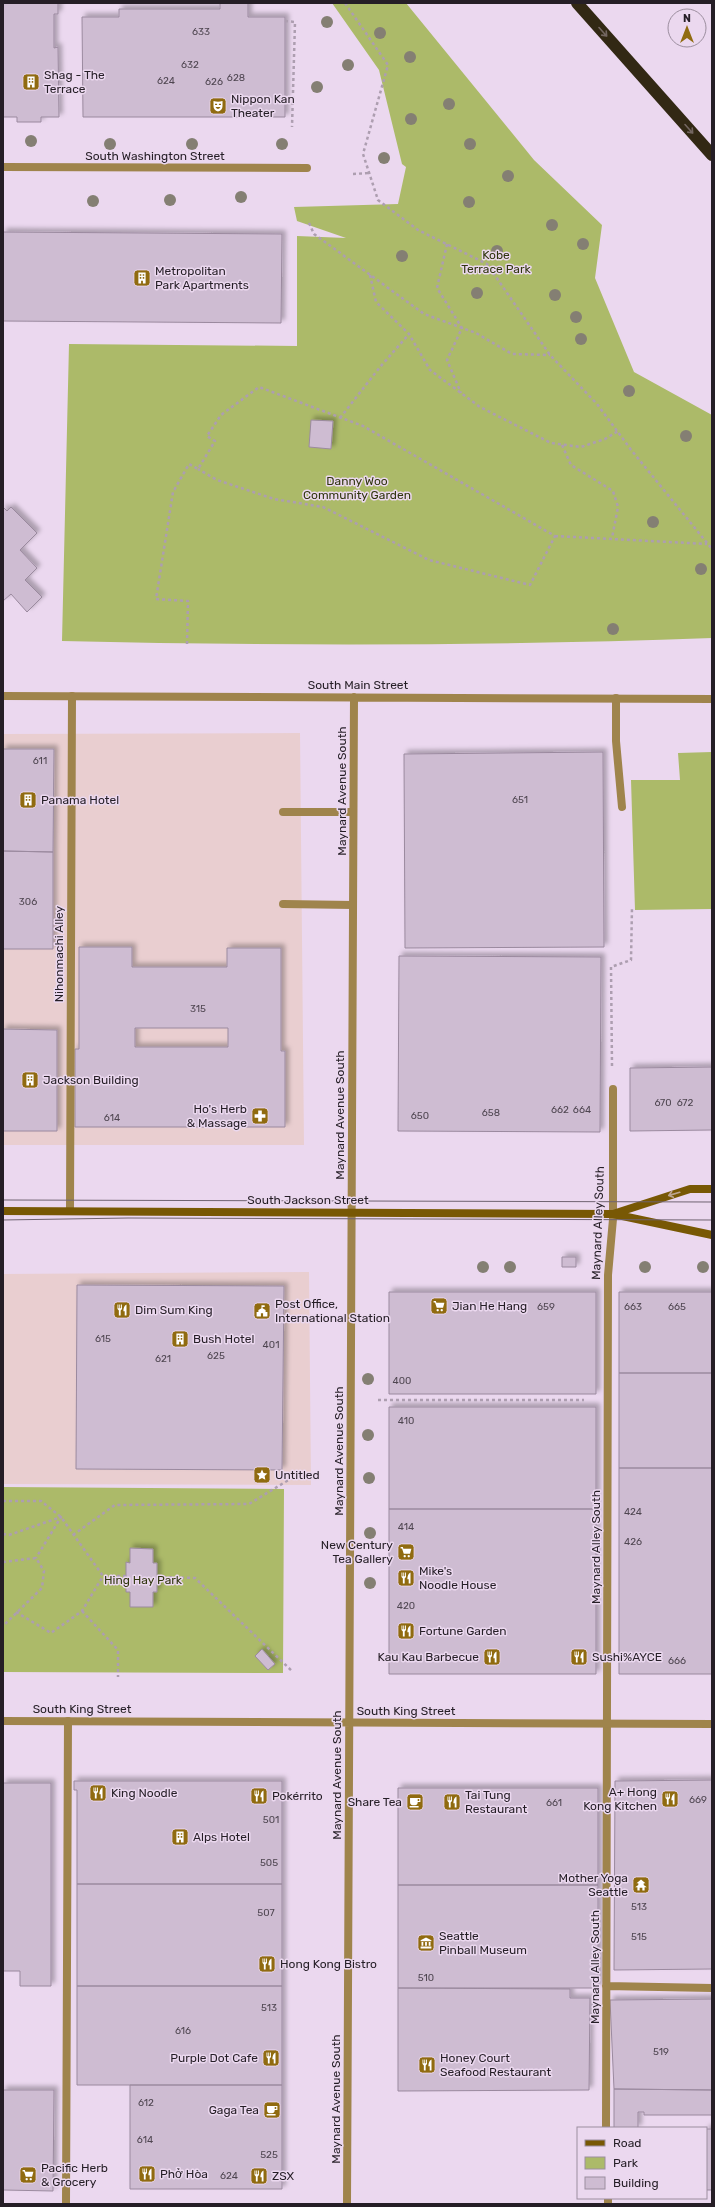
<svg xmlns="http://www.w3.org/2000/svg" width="715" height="2207" viewBox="0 0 715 2207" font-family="Rubik,sans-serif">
<defs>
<filter id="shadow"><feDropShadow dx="3.5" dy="-3.5" stdDeviation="2" flood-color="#0004"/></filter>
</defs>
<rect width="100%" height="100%" fill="#ebd8ef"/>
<path fill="#e9ced0" d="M300,733L304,1145H3V734Z
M309,1272L311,1485L3,1484V1274Z"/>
<path fill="#acba69" d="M332,3H406L534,160L602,225L595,278L634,372L712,415V638C496,646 278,646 62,641L69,344L297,346V236L346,238L297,221L294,207L398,204L406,167L402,164L379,70Z
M712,752V909L635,910L631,780H680L678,753Z
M3,1487L284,1489L283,1673L3,1672Z"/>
<path fill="#cebcd2" stroke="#9b8a9f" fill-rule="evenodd" filter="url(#shadow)" d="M3,3H58V14H54V48L58,47L59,117H41V122H17V117H3Z
M220,3H248V17H285V117H83L82,17H119V9H220Z
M3,232L282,234L281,323L3,321Z
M311,420L333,421L331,449L309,447Z
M3,507L7,511L11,507L37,533L20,550L37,568L25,580L42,597L27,612L11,594L3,601Z
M3,749H54L53,852L3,851Z
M603,752L604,947L405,948L404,754Z
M3,851L53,852V949H3Z
M79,947H132V967H227V948H281V1051H285V1127H75V1049H79ZM135,1028H228V1047H135Z
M399,956L601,957L600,1132L398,1131Z
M3,1029L57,1030V1131H3Z
M712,1067V1130L630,1131V1068Z
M562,1257H576V1267H562Z
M77,1285L284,1286L282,1470L76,1469Z
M389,1292H596V1394H389Z
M619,1292H712V1373H619Z
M619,1373H712V1468H619Z
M389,1407H596V1509H389Z
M619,1468H712V1674H619Z
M389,1509H596V1674H389Z
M130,1548L153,1549V1563H157V1592H153V1607H130V1592H126V1562L130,1563Z
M262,1649L275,1664L268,1670L255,1656Z
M712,1780V1969L614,1970L615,1781Z
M74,1781H282V1884H77V1790H74Z
M3,1783H51V1986H20V1971H3Z
M398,1788H598V1885H398Z
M77,1884H282V1986H77Z
M398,1885H598V1988H398Z
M77,1986H282V2085H77Z
M398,1988L570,1989V1998H590L589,2090L398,2091Z
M712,1999V2090L614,2089L610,2000Z
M130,2085H282V2189H130Z
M614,2089L712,2090V2115H644V2112H638V2128H614Z
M3,2090H54L53,2191L3,2190Z
M706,2129H712V2190H706Z"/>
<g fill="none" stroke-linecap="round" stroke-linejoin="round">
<path stroke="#ad9eb0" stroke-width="2.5" stroke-dasharray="3 3" stroke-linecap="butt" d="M345,3L388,65L363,154L378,200L418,230L487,264L550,355L597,404L632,451L712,549
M285,21L295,22L292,127
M353,174L369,173
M309,223L314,234L424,314L476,333L512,354L550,355
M447,244L437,288L462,328L447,360L461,393
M370,275L376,302L409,334L430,370L480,407L551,443L581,447L605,439L618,431
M340,418L380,367L409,334
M562,445L571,465L613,491L618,507L612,538
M555,536L707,544
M187,644L188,601L156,599L173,492L189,464L198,469L215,441L207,436L221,415L259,387L363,426L555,536L530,585L429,560L323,507L274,499L217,480L198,469
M612,1066L611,967L631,960L632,907
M378,1400H584
M3,1501H41L61,1517L103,1576H126
M3,1534L9,1535L61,1517L36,1558
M73,1535L115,1505L249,1504L295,1476
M3,1562L36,1558L44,1571L42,1588L3,1626
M157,1577L195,1578L293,1672
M82,1611L118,1650V1677
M16,1612L51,1633L82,1611L103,1576"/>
<path stroke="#9f844c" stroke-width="8" d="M616,698V741L622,807
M283,812H353
M283,904L353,905
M70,1211L72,696
M606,1986L712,1988
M606,2128L608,1275L613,1219V1089
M608,2198V2204
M66,2204L68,1721"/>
<path stroke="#9f844c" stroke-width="8" d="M3,167L307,168
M3,696L712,699
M3,1721L712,1724
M347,2204L354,697"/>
<path stroke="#785804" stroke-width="8" d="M3,1211L613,1214L712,1235
M613,1214L690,1189H712"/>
<path stroke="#322814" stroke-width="12" d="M577,3L712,155"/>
<path stroke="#6f6371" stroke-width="1" d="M3,1200L712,1202
M3,1220L128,1218L712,1220"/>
</g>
<g fill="#847f73">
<circle cx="327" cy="22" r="6"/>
<circle cx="380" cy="33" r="6"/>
<circle cx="410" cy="57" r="6"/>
<circle cx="348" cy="65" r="6"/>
<circle cx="317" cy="87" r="6"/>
<circle cx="449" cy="104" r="6"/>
<circle cx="411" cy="119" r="6"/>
<circle cx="31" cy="141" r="6"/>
<circle cx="110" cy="144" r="6"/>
<circle cx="192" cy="144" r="6"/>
<circle cx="282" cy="144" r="6"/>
<circle cx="470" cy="144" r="6"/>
<circle cx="384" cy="158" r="6"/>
<circle cx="508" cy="176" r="6"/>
<circle cx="241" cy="197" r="6"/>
<circle cx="170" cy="200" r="6"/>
<circle cx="93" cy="201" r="6"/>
<circle cx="469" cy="202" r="6"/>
<circle cx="552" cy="225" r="6"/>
<circle cx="583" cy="244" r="6"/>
<circle cx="497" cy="251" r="6"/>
<circle cx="402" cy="256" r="6"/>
<circle cx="477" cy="293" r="6"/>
<circle cx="555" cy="295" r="6"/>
<circle cx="576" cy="317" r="6"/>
<circle cx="581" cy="339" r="6"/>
<circle cx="629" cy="391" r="6"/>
<circle cx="686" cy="436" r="6"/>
<circle cx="653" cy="522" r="6"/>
<circle cx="701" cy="569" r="6"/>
<circle cx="613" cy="629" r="6"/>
<circle cx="483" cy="1267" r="6"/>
<circle cx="510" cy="1267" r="6"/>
<circle cx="645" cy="1267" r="6"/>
<circle cx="703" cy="1267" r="6"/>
<circle cx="368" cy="1379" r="6"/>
<circle cx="368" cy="1435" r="6"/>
<circle cx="369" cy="1478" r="6"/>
<circle cx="370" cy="1533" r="6"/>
<circle cx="370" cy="1583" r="6"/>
</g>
<defs><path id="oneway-shaft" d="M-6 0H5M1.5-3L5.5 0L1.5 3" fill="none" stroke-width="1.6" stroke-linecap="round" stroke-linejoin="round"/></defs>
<g stroke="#736661">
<use href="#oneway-shaft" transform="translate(603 32) rotate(48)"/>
<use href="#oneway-shaft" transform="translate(689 129) rotate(48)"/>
</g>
<use stroke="#bda591" href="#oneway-shaft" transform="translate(674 1194) rotate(164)"/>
<defs>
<g id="building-square" transform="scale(0.9)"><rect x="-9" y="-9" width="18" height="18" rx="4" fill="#906b10" stroke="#ebd8ef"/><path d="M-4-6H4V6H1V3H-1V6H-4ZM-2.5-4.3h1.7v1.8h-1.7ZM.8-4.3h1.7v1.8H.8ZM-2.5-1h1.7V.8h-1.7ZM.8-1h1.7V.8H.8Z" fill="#fff"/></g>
<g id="theatre-square" transform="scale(0.9)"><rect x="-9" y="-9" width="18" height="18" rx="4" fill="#906b10" stroke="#ebd8ef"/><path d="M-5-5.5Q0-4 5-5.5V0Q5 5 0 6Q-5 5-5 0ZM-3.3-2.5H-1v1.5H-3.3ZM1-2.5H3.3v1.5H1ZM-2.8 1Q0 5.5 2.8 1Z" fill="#fff"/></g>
<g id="pharmacy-square" transform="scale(0.9)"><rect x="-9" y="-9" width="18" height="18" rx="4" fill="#906b10" stroke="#ebd8ef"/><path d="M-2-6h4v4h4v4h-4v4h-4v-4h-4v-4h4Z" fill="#fff"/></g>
<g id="supermarket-square" transform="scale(0.9)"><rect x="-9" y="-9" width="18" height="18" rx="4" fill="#906b10" stroke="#ebd8ef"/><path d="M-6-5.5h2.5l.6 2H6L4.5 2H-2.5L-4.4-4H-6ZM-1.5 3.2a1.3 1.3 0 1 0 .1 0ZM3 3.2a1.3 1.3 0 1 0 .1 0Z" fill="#fff"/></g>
<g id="restaurant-square" transform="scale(0.9)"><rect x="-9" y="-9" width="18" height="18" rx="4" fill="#906b10" stroke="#ebd8ef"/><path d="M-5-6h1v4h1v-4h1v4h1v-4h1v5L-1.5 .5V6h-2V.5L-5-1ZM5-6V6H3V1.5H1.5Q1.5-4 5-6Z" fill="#fff"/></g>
<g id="civic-square" transform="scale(0.9)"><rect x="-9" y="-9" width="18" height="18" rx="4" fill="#906b10" stroke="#ebd8ef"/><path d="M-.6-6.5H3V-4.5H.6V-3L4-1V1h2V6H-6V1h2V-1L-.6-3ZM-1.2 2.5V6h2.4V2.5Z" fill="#fff"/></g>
<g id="sight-square" transform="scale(0.9)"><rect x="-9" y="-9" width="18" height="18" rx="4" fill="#906b10" stroke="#ebd8ef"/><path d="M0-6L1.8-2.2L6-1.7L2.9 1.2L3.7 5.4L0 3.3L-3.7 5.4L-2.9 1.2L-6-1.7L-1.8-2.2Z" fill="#fff"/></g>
<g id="cafe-square" transform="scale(0.9)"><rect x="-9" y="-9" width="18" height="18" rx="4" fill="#906b10" stroke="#ebd8ef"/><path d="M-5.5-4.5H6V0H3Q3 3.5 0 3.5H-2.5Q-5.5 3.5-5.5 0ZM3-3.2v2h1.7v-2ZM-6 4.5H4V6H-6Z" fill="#fff"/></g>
<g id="temple-square" transform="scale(0.9)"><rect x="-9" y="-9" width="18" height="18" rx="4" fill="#906b10" stroke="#ebd8ef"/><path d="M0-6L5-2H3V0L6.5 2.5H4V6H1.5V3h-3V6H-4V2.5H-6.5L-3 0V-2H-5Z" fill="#fff"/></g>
<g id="museum-square" transform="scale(0.9)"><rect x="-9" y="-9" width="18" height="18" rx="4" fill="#906b10" stroke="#ebd8ef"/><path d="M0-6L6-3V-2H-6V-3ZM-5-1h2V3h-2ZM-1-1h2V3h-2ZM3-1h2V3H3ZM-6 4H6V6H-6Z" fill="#fff"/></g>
</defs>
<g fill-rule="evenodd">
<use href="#building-square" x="31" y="82"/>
<use href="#theatre-square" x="218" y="106"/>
<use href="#building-square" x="142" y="278"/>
<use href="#building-square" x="28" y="800"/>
<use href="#building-square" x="30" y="1080"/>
<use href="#pharmacy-square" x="260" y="1116"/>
<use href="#supermarket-square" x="439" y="1306"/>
<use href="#restaurant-square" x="122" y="1310"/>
<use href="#civic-square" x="262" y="1311"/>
<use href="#building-square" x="180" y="1339"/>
<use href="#sight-square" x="262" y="1475"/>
<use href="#supermarket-square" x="406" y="1552"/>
<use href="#restaurant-square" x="406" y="1578"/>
<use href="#restaurant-square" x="406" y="1631"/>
<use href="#restaurant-square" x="492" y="1657"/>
<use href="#restaurant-square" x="579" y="1657"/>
<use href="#restaurant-square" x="98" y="1793"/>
<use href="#restaurant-square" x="259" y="1796"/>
<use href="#restaurant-square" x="670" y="1799"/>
<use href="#cafe-square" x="415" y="1802"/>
<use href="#restaurant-square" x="452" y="1802"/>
<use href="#building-square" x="180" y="1837"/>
<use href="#temple-square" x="641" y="1885"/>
<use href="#museum-square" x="426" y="1943"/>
<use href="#restaurant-square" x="267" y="1964"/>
<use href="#restaurant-square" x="271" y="2058"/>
<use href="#restaurant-square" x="427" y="2065"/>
<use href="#cafe-square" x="272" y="2110"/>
<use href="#restaurant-square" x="147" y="2174"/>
<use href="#supermarket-square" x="28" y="2175"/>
<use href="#restaurant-square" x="259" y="2176"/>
</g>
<g text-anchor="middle" stroke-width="3" stroke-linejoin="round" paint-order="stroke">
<g font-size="10" fill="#4f4651">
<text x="201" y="35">633</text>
<text x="190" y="68">632</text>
<text x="236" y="81">628</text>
<text x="166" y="84">624</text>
<text x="214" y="85">626</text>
<text x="40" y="764">611</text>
<text x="520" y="803">651</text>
<text x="28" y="905">306</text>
<text x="198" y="1012">315</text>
<text x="663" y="1106">670</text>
<text x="685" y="1106">672</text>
<text x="560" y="1113">662</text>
<text x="582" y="1113">664</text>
<text x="491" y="1116">658</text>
<text x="420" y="1119">650</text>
<text x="112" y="1121">614</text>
<text x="546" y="1310">659</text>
<text x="633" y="1310">663</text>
<text x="677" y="1310">665</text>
<text x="103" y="1342">615</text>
<text x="271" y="1348">401</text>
<text x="216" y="1359">625</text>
<text x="163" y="1362">621</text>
<text x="402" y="1384">400</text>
<text x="406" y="1424">410</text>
<text x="633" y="1515">424</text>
<text x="406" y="1530">414</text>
<text x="633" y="1545">426</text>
<text x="406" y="1609">420</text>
<text x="677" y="1664">666</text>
<text x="698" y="1803">669</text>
<text x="554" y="1806">661</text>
<text x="271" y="1823">501</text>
<text x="269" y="1866">505</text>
<text x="639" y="1910">513</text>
<text x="266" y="1916">507</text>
<text x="639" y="1940">515</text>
<text x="426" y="1981">510</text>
<text x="269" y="2011">513</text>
<text x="183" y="2034">616</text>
<text x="661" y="2055">519</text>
<text x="146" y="2106">612</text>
<text x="145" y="2143">614</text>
<text x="269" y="2158">525</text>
<text x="229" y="2179">624</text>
</g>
<g font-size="12" fill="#251e26" stroke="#ebd8ef" text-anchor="start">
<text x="44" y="79">Shag - The<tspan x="44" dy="14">Terrace</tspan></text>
<text x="231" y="103">Nippon Kan<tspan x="231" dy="14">Theater</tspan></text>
<text x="155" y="275">Metropolitan<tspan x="155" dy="14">Park Apartments</tspan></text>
<text x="41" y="804">Panama Hotel</text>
<text x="43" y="1084">Jackson Building</text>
<text x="247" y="1113" text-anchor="end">Ho's Herb<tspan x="247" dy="14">&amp; Massage</tspan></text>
<text x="275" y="1308">Post Office,<tspan x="275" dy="14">International Station</tspan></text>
<text x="452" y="1310">Jian He Hang</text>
<text x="135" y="1314">Dim Sum King</text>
<text x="193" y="1343">Bush Hotel</text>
<text x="275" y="1479">Untitled</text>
<text x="393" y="1549" text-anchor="end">New Century<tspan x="393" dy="14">Tea Gallery</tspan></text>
<text x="419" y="1575">Mike's<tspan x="419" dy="14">Noodle House</tspan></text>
<text x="419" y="1635">Fortune Garden</text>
<text x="479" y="1661" text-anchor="end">Kau Kau Barbecue</text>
<text x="592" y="1661">Sushi%AYCE</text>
<text x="657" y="1796" text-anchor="end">A+ Hong<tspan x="657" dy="14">Kong Kitchen</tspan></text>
<text x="111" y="1797">King Noodle</text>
<text x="465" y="1799">Tai Tung<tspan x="465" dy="14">Restaurant</tspan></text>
<text x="272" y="1800">Pokérrito</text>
<text x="402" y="1806" text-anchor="end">Share Tea</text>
<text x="193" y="1841">Alps Hotel</text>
<text x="628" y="1882" text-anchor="end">Mother Yoga<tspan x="628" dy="14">Seattle</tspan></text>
<text x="439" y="1940">Seattle<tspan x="439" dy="14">Pinball Museum</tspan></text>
<text x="280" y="1968">Hong Kong Bistro</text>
<text x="258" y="2062" text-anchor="end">Purple Dot Cafe</text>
<text x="440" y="2062">Honey Court<tspan x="440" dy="14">Seafood Restaurant</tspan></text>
<text x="259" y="2114" text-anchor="end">Gaga Tea</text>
<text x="41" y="2172">Pacific Herb<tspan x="41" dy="14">&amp; Grocery</tspan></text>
<text x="160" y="2178">Phở Hòa</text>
<text x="272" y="2180">ZSX</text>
</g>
<g font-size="12" fill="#251e26" stroke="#ebd8ef">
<text x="155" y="160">South Washington Street</text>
<text x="358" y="689">South Main Street</text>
<text transform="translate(342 791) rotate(-90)" y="4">Maynard Avenue South</text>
<text transform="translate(59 954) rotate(-90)" y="4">Nihonmachi Alley</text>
<text transform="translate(340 1115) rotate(-90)" y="4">Maynard Avenue South</text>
<text x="308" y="1204">South Jackson Street</text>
<text transform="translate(598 1223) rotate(-88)" y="4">Maynard Alley South</text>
<text transform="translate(339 1451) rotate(-90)" y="4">Maynard Avenue South</text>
<text transform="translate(596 1547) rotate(-90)" y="4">Maynard Alley South</text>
<text x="82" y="1713">South King Street</text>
<text x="406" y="1715">South King Street</text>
<text transform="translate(337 1775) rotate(-90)" y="4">Maynard Avenue South</text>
<text transform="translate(595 1967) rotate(-90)" y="4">Maynard Alley South</text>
<text transform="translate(336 2099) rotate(-90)" y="4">Maynard Avenue South</text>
</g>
<g font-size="12" fill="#30360e" stroke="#ebd8ef">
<text x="496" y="259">Kobe<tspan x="496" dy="14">Terrace Park</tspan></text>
<text x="357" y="485">Danny Woo<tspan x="357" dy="14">Community Garden</tspan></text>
<text x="143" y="1584">Hing Hay Park</text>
</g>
</g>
<rect width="715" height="2207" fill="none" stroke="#251e26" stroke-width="8"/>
<rect x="577" y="2127" width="130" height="72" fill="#ebd8ef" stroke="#9c8e9f"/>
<rect x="585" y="2140" width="20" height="6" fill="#785804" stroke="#9c8e9f"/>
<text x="613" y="2147" font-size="12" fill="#251e26">Road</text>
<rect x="585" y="2157" width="20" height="12" fill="#acba69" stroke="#9c8e9f"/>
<text x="613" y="2167" font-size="12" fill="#251e26">Park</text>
<rect x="585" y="2177" width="20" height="12" fill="#cebcd2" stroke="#9c8e9f"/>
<text x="613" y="2187" font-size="12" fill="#251e26">Building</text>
<g transform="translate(687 28)"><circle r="19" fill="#ebd8ef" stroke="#9c8e9f"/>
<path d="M0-3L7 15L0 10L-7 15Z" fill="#906b10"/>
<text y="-6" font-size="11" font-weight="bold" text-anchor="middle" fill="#251e26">N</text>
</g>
</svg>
